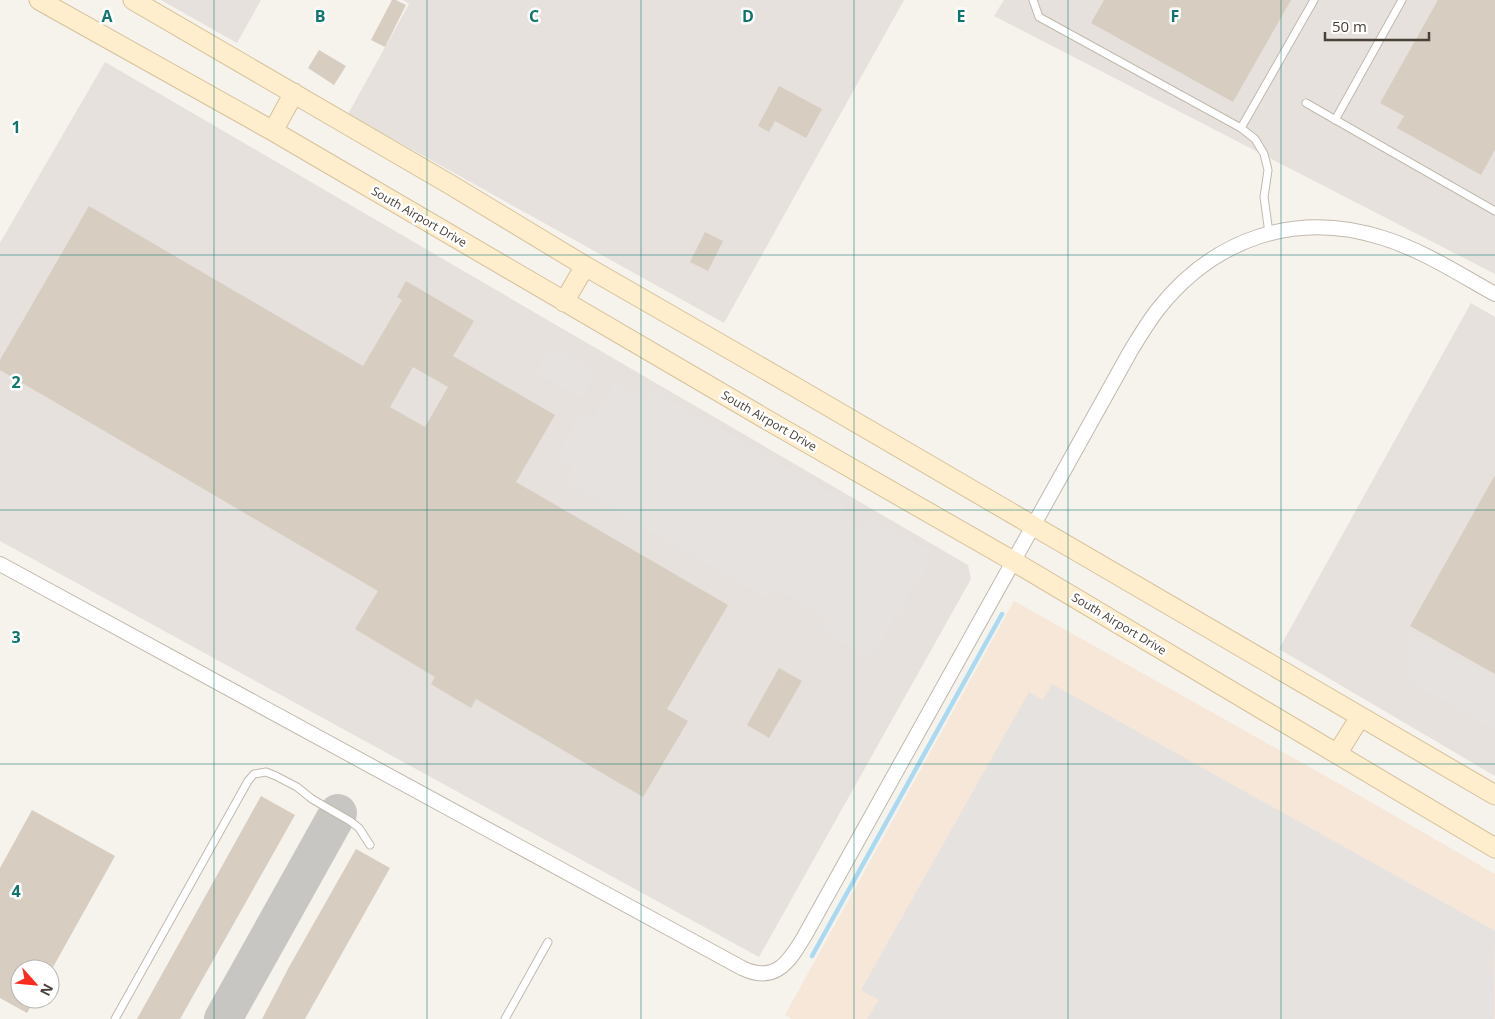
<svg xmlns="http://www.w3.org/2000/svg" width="1495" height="1019" viewBox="0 0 1495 1019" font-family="'Open Sans',sans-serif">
<rect width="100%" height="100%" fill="#f6f2ec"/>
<path fill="#f7e7d8" d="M1014,601L1338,783L1495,874V1019H792L785,1015Z"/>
<path fill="#e6e1dd" d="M161,0H261L237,43Z
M403,0H904L724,323L348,114L409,4Z
M1004,0H1495V274L994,16Z
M105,62L968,565L971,579L759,957L0,541V243Z
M1471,303L1495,317V776L1279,649Z"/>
<path fill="#e5e2e0" d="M551,346L596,371L581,398L536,373Z
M614,382L647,401L654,390L846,502L839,514L860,527L867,515L932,553L926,564L928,566L920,579H918L905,599L907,601L899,615L897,613L884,634L887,636L879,649L876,648L870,659L822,630L827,619L775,588L768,599L566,482L572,470V466L557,456L582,412L594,418Z
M1413,633L1495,679V730L1405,679L1411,666L1406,647Z
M1052,684L1495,931L1494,1019H867L879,1000L861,990L1029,692L1043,700Z"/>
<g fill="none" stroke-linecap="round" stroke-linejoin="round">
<path stroke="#a9daf1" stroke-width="4.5" d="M812,956L1002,614"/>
<path stroke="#c8c6c3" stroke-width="38" d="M223,1019L338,813"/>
</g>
<path fill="#d7cdc1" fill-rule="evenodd" d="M392,0H396L406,5L385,47L371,40Z
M1104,0H1291L1233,102L1091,23Z
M1438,0H1495V150L1481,175L1397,128L1404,116L1380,103Z
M319,50L346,66L334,85L308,68Z
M779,86L822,109L806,138L775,121L769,132L758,126Z
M89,206L363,366L402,300L397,297L406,281L474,321L453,356L555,415L516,482L728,605L667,709L688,721L643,797L476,699L471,708L431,684L435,677L355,629L378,591L0,370V360ZM413,367L448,387L425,427L390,407Z
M705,232L723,241L708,271L690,262Z
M1495,475V674L1410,626Z
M779,668L802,681L769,738L747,725Z
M261,796L295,815L180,1019H137Z
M32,810L115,856L52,969H20V999H35L27,1013L0,998V868Z
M356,849L390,868L305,1019H262L289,967Z"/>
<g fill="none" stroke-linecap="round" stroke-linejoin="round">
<g stroke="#c1b9ae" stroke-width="9">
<path id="service" d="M1033,0L1039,17L1241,128L1314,0
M1306,103L1495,211
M1335,120L1402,0
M1241,128L1255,139L1264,154L1268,170L1264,197L1269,233
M115,1019L248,781L254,774L266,772L276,776L297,787L312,799L350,821L359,828L370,845
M505,1019L548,942"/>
</g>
<g stroke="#c1b9ae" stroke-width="16">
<path id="minor" d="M0,564L742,968C775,984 789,962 804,937L1130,352C1139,337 1148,322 1159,308C1215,238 1297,210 1383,238C1422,250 1459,274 1495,294"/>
</g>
<g stroke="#d5c19b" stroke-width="21">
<path id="secondary" d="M39,0L273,131L776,425L1013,561L1495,848
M133,0L451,185L585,266L797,388L1495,795
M273,131L294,93
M564,302L585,266
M1337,754L1360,717"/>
</g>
<use href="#service" stroke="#fff" stroke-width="7"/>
<use href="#minor" stroke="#fff" stroke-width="14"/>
<use href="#secondary" stroke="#ffeecd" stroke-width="19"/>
</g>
<path fill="none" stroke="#0f766e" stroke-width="1" stroke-opacity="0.55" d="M214,0V1019M427,0V1019M641,0V1019M854,0V1019M1068,0V1019M1281,0V1019M0,255H1495M0,510H1495M0,764H1495"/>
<g text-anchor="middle" stroke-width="5" stroke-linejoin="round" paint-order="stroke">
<g font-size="12" fill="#4a4239" stroke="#fff">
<text transform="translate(419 217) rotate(30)" y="4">South Airport Drive</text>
<text transform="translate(769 421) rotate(30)" y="4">South Airport Drive</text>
<text transform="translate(1119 624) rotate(31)" y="4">South Airport Drive</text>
</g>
</g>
<g font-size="16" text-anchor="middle" font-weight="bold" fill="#0f766e" stroke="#fff" stroke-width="5" stroke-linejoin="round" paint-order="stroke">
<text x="107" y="22">A</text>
<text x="320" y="22">B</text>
<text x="534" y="22">C</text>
<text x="748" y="22">D</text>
<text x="961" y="22">E</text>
<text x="1175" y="22">F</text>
<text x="16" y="133">1</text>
<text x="16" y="388">2</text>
<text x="16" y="643">3</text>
<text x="16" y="897">4</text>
</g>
<g transform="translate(35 984) rotate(117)"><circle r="24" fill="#ffffff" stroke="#b7b3b0"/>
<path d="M0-4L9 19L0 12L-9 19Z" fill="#fa2c1e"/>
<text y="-8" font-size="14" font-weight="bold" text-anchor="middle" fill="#4a4239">N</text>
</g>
<path d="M1325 32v8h104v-8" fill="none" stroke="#4a4239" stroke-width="2.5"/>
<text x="1332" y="32" font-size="15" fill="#4a4239" stroke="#ffffff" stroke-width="4" paint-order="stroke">50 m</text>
</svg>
